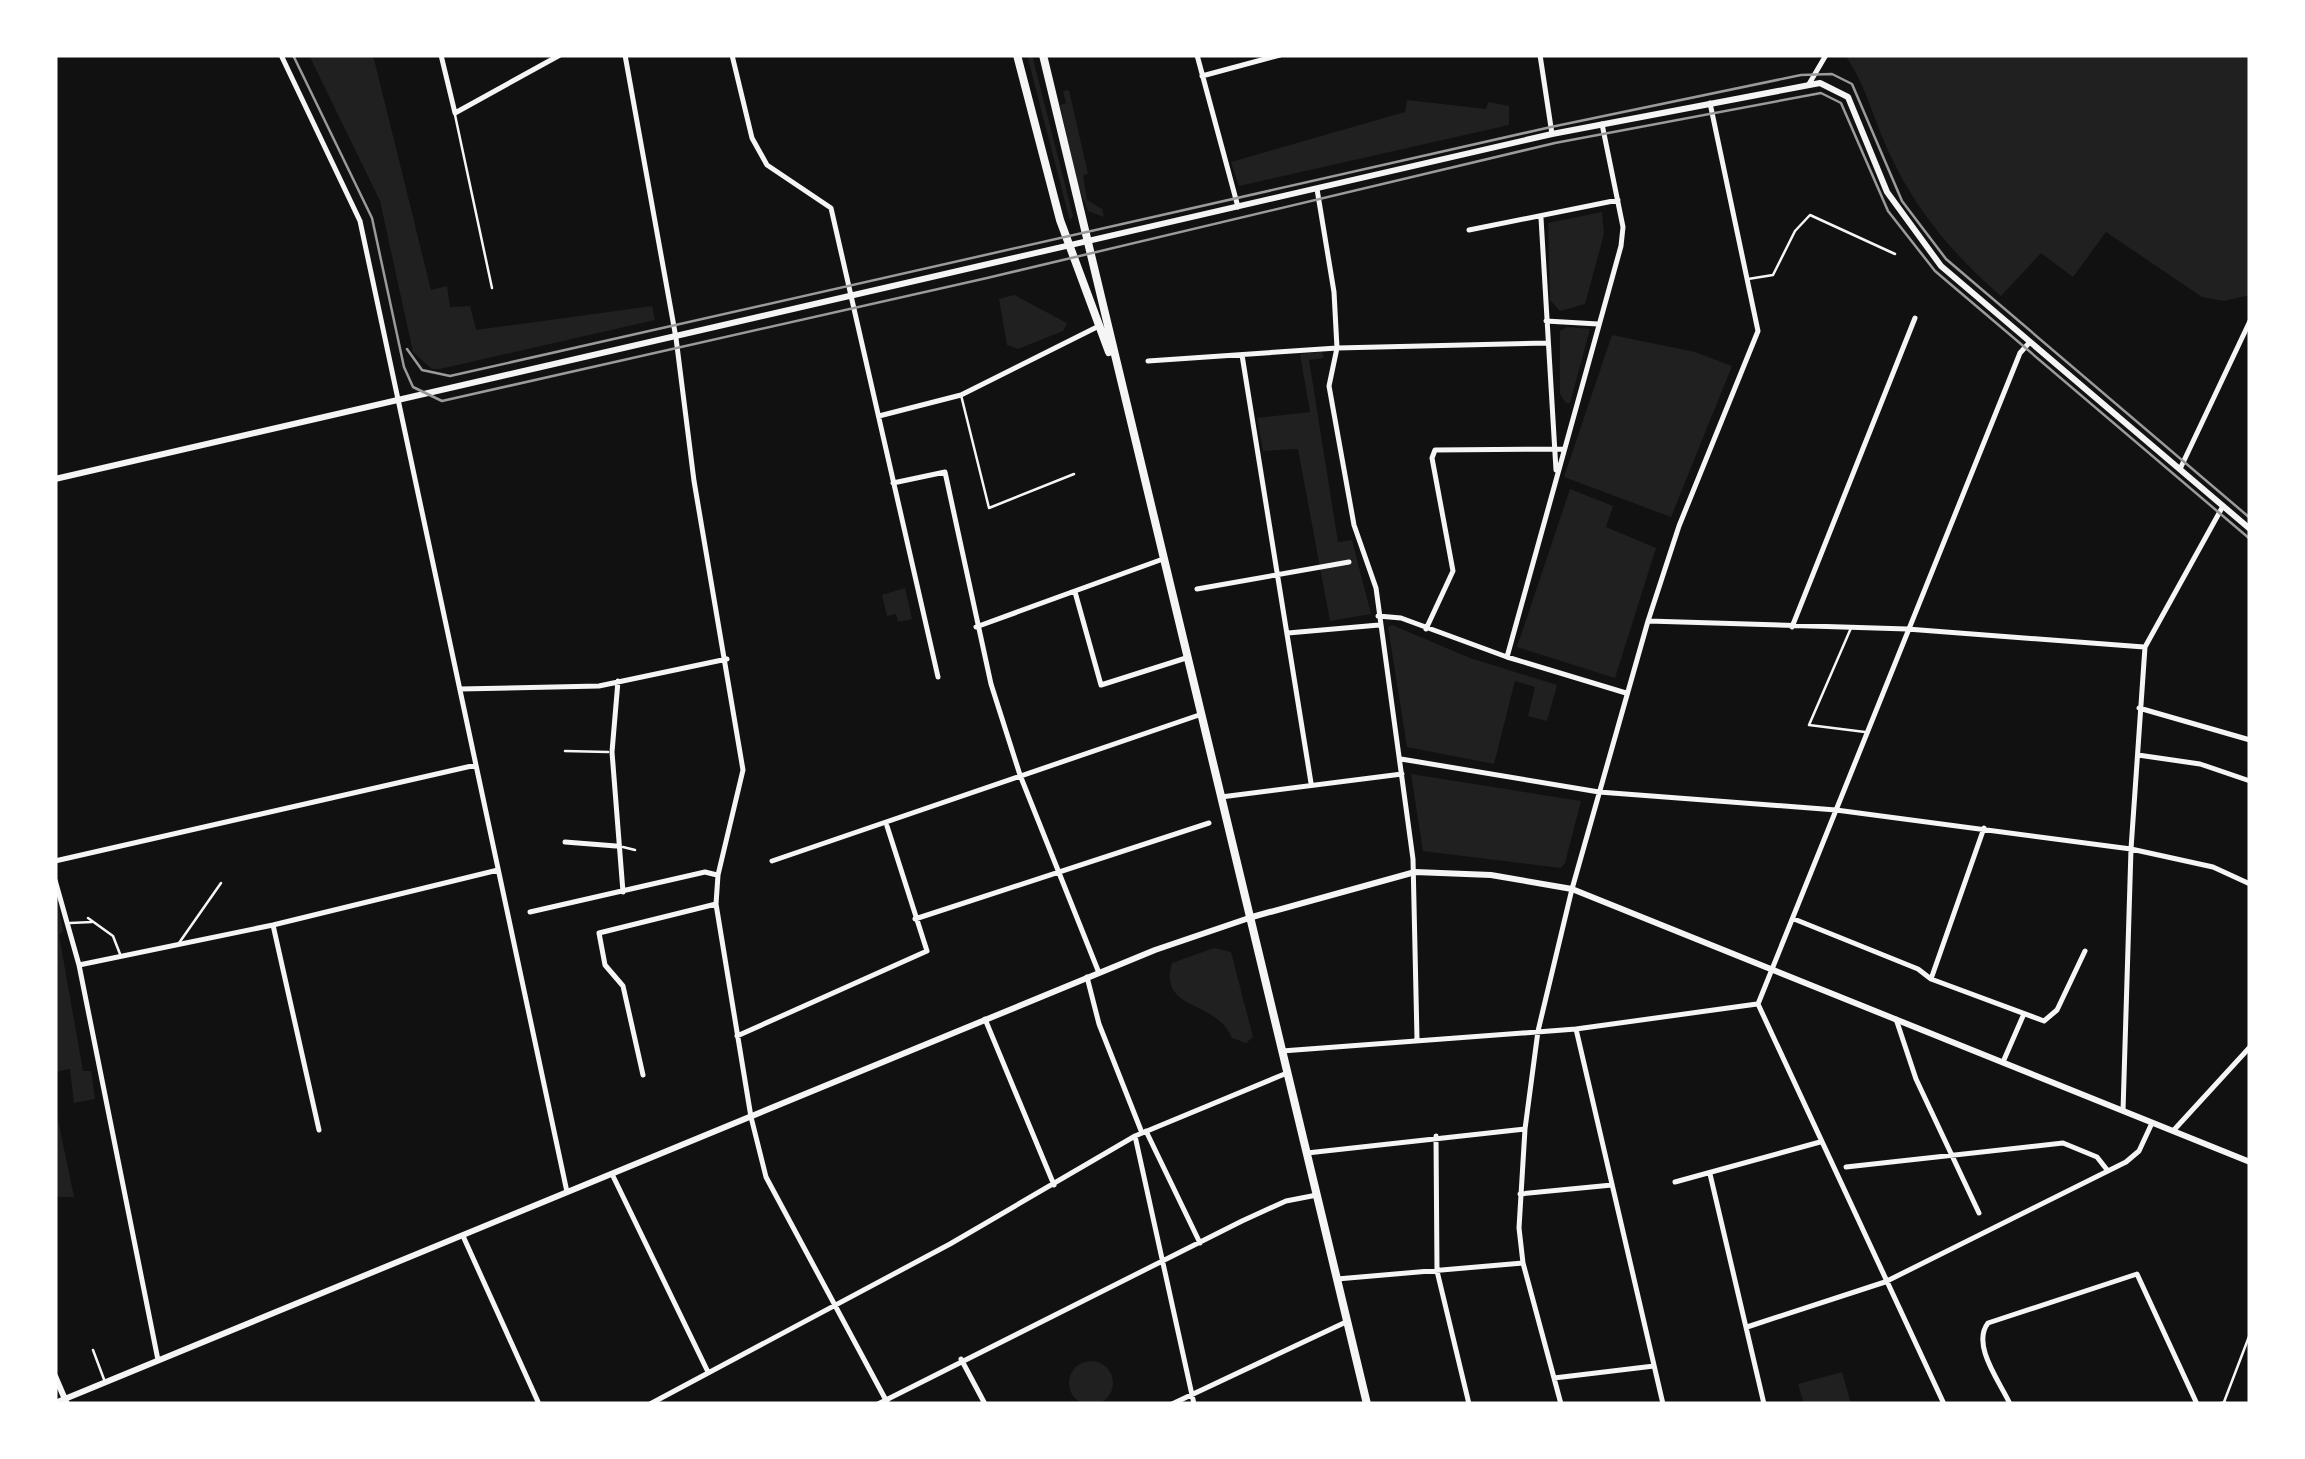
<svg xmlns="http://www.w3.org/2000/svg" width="2305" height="1459" viewBox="0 0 2305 1459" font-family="Montserrat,sans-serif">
<rect width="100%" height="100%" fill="#111"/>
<path fill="#202020" d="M309,55H373L431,290L447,286L450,307L470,306L476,330L652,306L655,320L440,369H432L413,352L380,201Z
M1027,55H1032L1073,216L1070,221Z
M1845,55H2250V295L2224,301L2202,297L2106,232L2073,277L2041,253L2001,296C1952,254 1913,207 1887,148C1872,115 1866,85 1845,55Z
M1069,90L1088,174L1083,175L1087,200L1102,209L1104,217L1088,211L1077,183L1060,105L1066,103L1063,91Z
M1407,100L1486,109L1488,102L1509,106V125L1239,186L1231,162L1405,112Z
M1602,212L1604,234L1585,304L1560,311L1550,300L1548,223Z
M1014,295L1067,323L1063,331L1018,349L1007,345L999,299Z
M1567,327L1590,329L1570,403H1566L1560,394V331Z
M1612,335L1695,352L1732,366L1671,517L1564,477Z
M1322,352L1324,358L1309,360L1338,542L1352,540L1371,614L1330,621L1298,449L1263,451L1257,418L1310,412L1300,354Z
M1570,489L1613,506L1606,527L1656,548L1615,678L1517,647Z
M905,588L912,619L898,622L896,614L887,616L882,595Z
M1392,625L1470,658L1557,685L1547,721L1528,716L1535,687L1515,681L1494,764L1407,747L1388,627Z
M1411,774L1581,801L1565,863L1561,868L1423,851Z
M55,887L63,931L59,935L83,1071H91L95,1099L74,1103L70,1069L55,1072Z
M1214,948L1231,952L1253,1037L1246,1043L1232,1038C1215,998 1158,1012 1172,963Z
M55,1105L74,1197H55Z
M1069 1383a22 22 0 1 1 44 0a22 22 0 1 1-44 0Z
M1842,1372L1851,1404H1804L1798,1384Z"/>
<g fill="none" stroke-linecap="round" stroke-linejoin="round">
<path stroke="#f5f5f5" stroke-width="2.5" d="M455,115L492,288
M1748,279L1773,275L1795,231L1810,215L1895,254
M961,395L989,508L1074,474
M1851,628L1809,725L1865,732
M565,751L608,752
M623,847L635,850
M88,918L113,936L120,954
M70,923L92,922
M179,943L221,883
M93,1350L105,1382
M2224,1402L2250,1334"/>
<path stroke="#f5f5f5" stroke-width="5" d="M281,55L360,221L567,1192
M441,55L455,113L560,55
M625,55L676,338L694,481L743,770L718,875L716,904L751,1117L766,1177L888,1404
M732,55L752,138L767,165L831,208L938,677
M1197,55L1238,207
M1540,55L1552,134
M1202,76L1280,55
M1809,84L1826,55
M1317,189L1334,292L1337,348L1329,386L1354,525L1376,588L1413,859L1417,1039
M1541,218L1556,470
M1469,230L1618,200
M1546,321L1598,324
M1242,355L1311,783
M1148,361L1337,348L1547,343
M879,416L961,395L1099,326
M2180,469L2250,321
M893,483L945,472L991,684L1020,775L1099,973
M1197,589L1349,562
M1075,592L1101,685L1186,658
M1378,616L1401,618L1507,657L1621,246L1623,227L1602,124
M1648,621L1907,629L2144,647
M976,627L1163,559
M1792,627L1915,318
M1426,629L1453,571L1432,458L1435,450L1564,449
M1288,633L1379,625
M1507,657L1626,693
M618,681L612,752L623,892
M460,689L599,686L727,659
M2139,708L2250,740
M2138,755L2200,764L2250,781
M1401,759L1599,792L1836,810L2131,849L2213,867L2250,884
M1221,797L1402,774
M565,842L616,846
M55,861L476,765
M772,861L1202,714
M55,880L79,965L158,1360
M530,912L705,872L717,875
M915,919L1209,823
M1794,919L1918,969L1931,979L2044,1021L2057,1010L2085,951
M273,925L319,1130
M79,965L273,925L498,870
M1087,977L1099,1024L1142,1133
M1931,979L1984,828
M985,1019L1054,1185
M1896,1019L1916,1079L1979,1213
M1576,1029L1663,1404
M737,1036L927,951L887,826
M1282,1051L1576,1029L1757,1004
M2003,1062L2023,1016
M643,1075L623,986L605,965L599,933L716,904
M2123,1111L2131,849L2145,647L2223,506
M1146,1131L1200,1243
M2173,1131L2250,1047
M1135,1136L1194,1404
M1436,1136L1437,1271L1469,1404
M1307,1153L1525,1129
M1846,1167L2063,1143L2097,1157L2108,1171
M612,1174L708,1372
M1710,1174L1764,1404
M1675,1182L1820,1142
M1520,1194L1612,1185
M463,1236L539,1404
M1337,1279L1523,1263
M1747,1327L1885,1282L2126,1162L2139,1151L2152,1123
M961,1359L985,1404
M1554,1378L1654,1366
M650,1404L950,1244L1135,1136L1287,1073
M878,1404L1242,1221L1286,1201L1317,1195
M1172,1404L1346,1322
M1561,1404L1523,1263L1519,1228L1525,1129L1538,1031L1572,889L1648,621L1679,526L1758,331L1710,103
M1944,1404L1758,1004L2020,353L2029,343
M2010,1404C2000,1382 1971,1345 1988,1323L2137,1274L2197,1404
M2222,1404H2226"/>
<path stroke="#f5f5f5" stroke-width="6" d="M55,479L1552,134L1820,83L1848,97L1887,192L1941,266L2250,529
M55,1376L67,1404
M55,1403L1155,950L1252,917L1415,872L1491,875L1572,889L2250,1162"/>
<path stroke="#f5f5f5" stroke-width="8" d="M1017,55L1060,220L1109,352
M1043,55L1367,1404"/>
<path stroke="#9a9a9a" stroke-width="2.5" d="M293,55L372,218L404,367L413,387L442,401L987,278L1555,143L1821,93L1841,103L1888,211L1935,271L2250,539
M407,349L422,370L450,376L1551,127L1801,75L1832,74L1852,84L1902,201L1946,259L2250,518"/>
</g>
<rect width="2305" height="1459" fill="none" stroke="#ffffff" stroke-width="115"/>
</svg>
